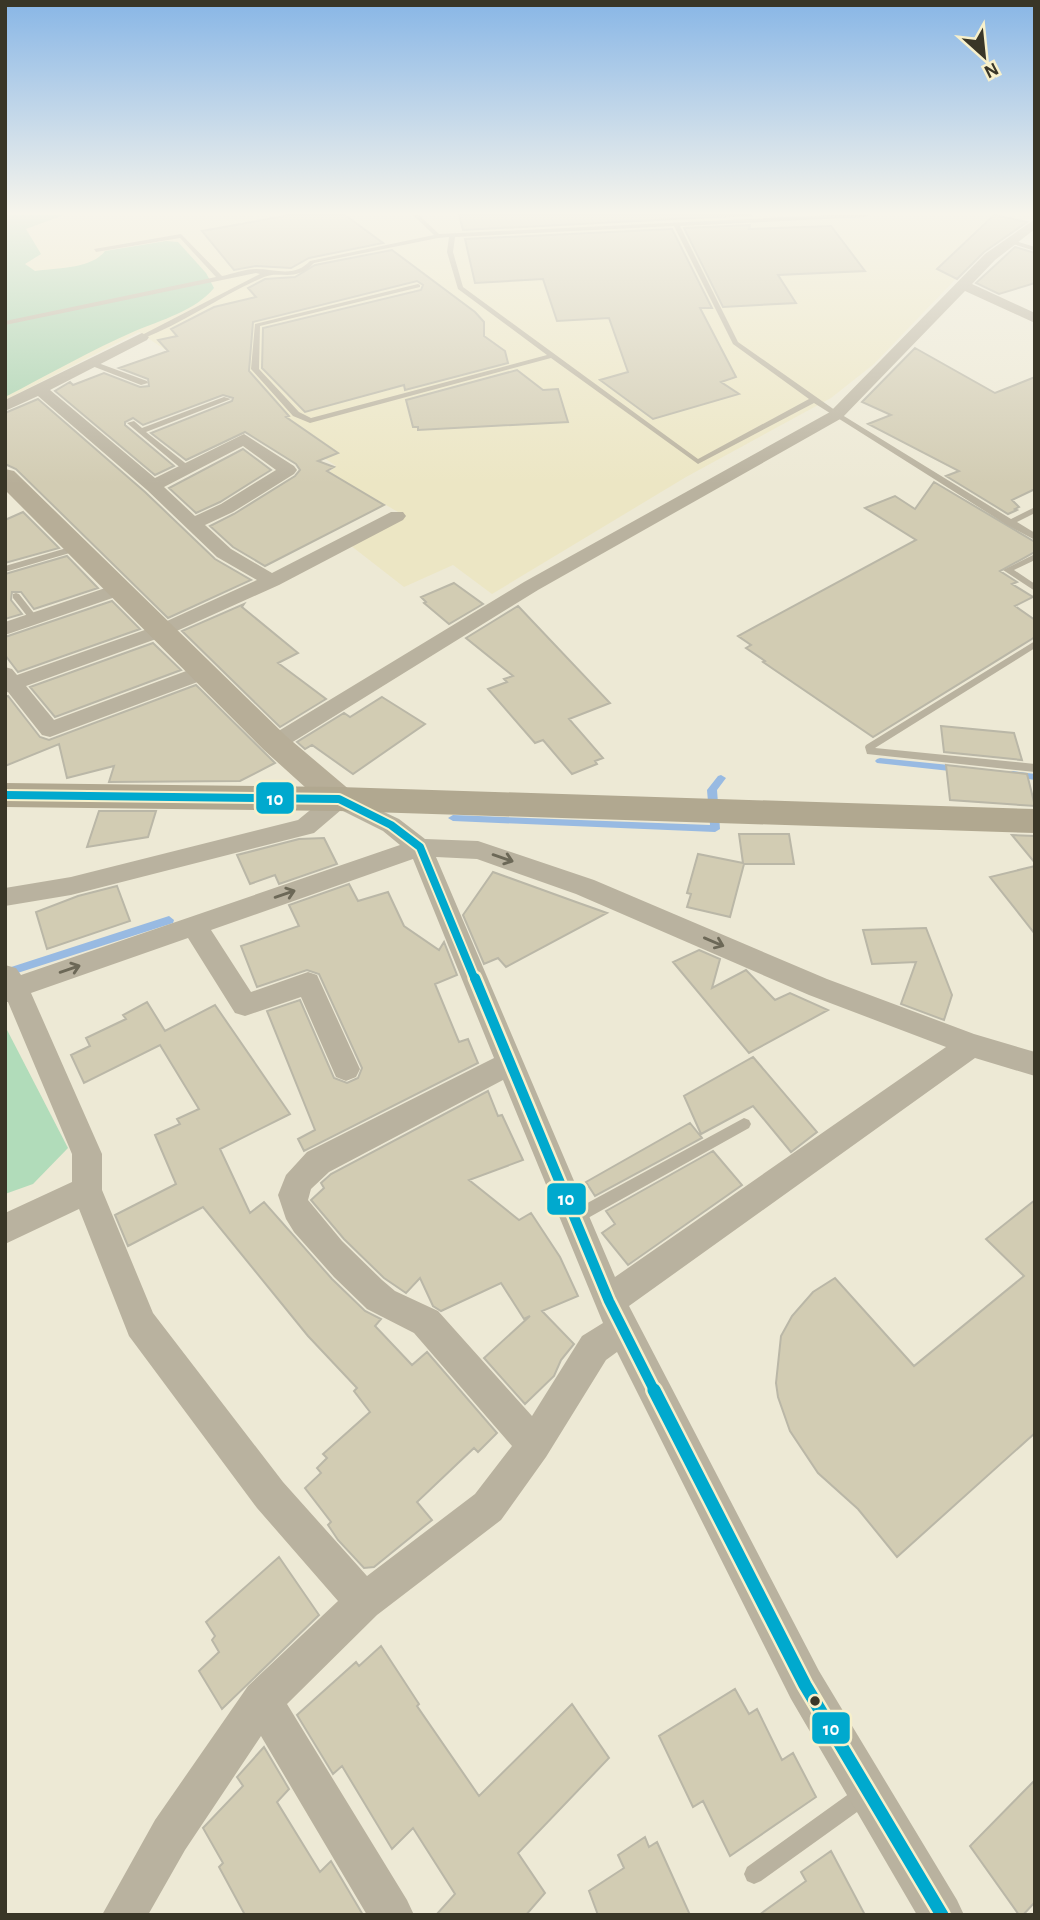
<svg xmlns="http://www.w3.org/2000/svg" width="1040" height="1920" viewBox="0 0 1040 1920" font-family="'Alegreya Sans',sans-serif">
<rect width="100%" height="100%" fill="#ede9d5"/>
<path fill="#ece6c4" d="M5,215H1033L975,259L874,364L831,398L686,477L492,594L453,565L404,587L350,545L405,516L329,472L336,466L139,332L5,400Z"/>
<path fill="#b1dcba" d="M5,1026L68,1148L33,1184L5,1194Z"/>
<path fill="#a4d1ad" d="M5,215H64L26,229L41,254L25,264L35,271C55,268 92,269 105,251L166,241L178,242L206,273L214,288C195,311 161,320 135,331C91,350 48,375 5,397Z"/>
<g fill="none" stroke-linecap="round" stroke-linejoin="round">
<path fill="#98bae2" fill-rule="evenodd" d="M880,758L959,766L964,769L959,772L877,763L875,761L877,759Z
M1013,771L1035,774V780L1010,776L1008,774L1010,772Z
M721,775L726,778L717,790L720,829L715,832L453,821L448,818L453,815L710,825L707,790L718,776Z
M169,916L174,920L173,923L5,977V969Z"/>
</g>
<path fill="#d2ccb3" stroke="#bab7a7" stroke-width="2" d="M290,215H345L383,243L309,258L291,268L256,266L234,270L202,231Z
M459,215H752L463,230Z
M994,215L1027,222L984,252L957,279L937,269Z
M750,225L749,229L831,226L865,271L778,275L796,303L723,307L684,228Z
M672,229L712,308H700L736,377L721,382L739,394L653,419L600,380L628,372L609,318L557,321L543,279L475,283L465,239Z
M1015,247L1035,253V283L999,294L976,283Z
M392,250L475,312L484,322V336L505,351L508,363L405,390L404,385L305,412L262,368L263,328L421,290L423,285L417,281L253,322L249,371L289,416L286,417L338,453L318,461L334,467L327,471L384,505L265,566L233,547L210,526L234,514L295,476L300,470L296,464L245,432L186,460L151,433L232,401L233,398L223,395L143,425L133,418L125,422V425L174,466L155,475L55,391L70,382L73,385L104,373L140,387L149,386L148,379L119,368L168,351L158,340L177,336L171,329L214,307L256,297L248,288L265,279L295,277L315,265Z
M915,348L995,393L1035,377V489L1012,500L1019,507L1015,509L1017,510L1008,514L946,476L959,471L868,424L891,415L862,402Z
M517,370L543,390L558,389L568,422L418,430V427H413L406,400Z
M38,399L145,492L215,559L251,580L168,618L16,469L5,464V413Z
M243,449L271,470L220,502L196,513L169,488Z
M934,482L1035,542V552L1000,571L1017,582L1012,584L1033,597L1015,606L1035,620V637L873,737L763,662L765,661L746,648L751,645L738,636L916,540L865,508L895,496L915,509Z
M23,512L59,548L5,563V520Z
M67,556L98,588L34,609L21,592H12L11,600L22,614L5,619V574Z
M454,583L483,604L449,624L424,603L426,602L421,597Z
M112,601L140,629L18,672L5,655V637Z
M244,604L242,607L298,653L278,663L326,699L280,727L182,631Z
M518,606L610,703L569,719L603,758L595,761L597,764L572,774L543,740L535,743L488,689L507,682L504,679L513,676L466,638Z
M153,643L181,670L55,717L30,687Z
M196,685L275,763L240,781L109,782L114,766L67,778L59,744L5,766V697L8,696L40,737L49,740Z
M382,697L425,724L353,774L312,745L305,749L297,742L344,713L350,717Z
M941,726L1014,733L1022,760L944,752Z
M946,765L1027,774L1035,806L950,800Z
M99,811H156L148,837L87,847Z
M739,834H789L794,864H744L730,917L687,907L691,894L687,893L698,854L743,863Z
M1012,835L1035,836V863Z
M324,838L337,864L279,884L275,875L250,884L237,855L299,839Z
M1035,866V934L990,877Z
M493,872L576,902L607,913L506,967L498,958L484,964L463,915Z
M349,884L358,901L388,892L404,926L439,950L444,942L457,975L435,984L459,1042L468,1039L478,1063L304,1151L298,1139L315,1130L267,1011L300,1000L334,1078L347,1083L358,1078L362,1068L319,974L307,970L257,987L241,946L299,926L289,905Z
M117,886L130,921L47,949L36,912L78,896Z
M926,928L952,995L944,1020L901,1004L916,962L872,964L863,930Z
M699,950L720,959L712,988L746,970L775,1000L790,993L828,1010L749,1053L673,962Z
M147,1002L165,1031L215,1005L290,1114L220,1149L250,1213L264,1202L332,1279L365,1311L381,1319L375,1326L412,1365L427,1352L497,1433L478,1452L474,1448L417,1502L432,1520L374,1567L364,1568L338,1540L328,1525L331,1522L305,1488L321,1473L317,1468L327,1458L323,1454L370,1412L354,1391L357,1388L308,1336L203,1207L128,1246L115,1215L176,1184L155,1135L180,1124L177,1119L199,1109L160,1045L84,1083L71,1055L90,1046L86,1038L126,1019L123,1015Z
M753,1057L817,1132L791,1152L753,1106L701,1134L684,1096Z
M488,1091L498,1116L502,1115L523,1160L469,1180L519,1220L531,1213L560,1257L578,1296L542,1311L574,1344L561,1360L554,1376L525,1404L484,1358L530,1316L524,1319L501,1283L441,1311L433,1306L420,1278L406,1293L384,1278L344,1239L311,1200L324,1188L321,1183L331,1174Z
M690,1123L702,1138L595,1196L586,1182Z
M713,1151L742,1185L628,1265L602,1233L615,1224L606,1211Z
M1035,1200V1433L897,1557L858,1509L818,1473L790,1431L778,1397L776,1383L781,1336L792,1316L813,1292L835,1278L914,1366L1024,1276L986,1239Z
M279,1557L319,1615L222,1709L199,1671L219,1652L212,1640L215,1636L206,1622Z
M381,1646L419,1704L417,1706L479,1796L572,1704L609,1758L518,1853L545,1893L526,1915H436L455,1894L413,1828L392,1849L342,1766L333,1774L297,1715L356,1662L359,1666Z
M735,1689L749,1714L757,1709L782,1760L793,1753L816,1797L730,1856L703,1801L693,1807L659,1736Z
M264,1747L289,1789L277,1802L320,1872L331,1861L363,1915H245L219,1867L223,1863L203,1828L243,1786L237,1777Z
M1035,1780V1902L1023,1915H1019L970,1846Z
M645,1837L649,1847L657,1842L690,1915H598L589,1891L624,1868L618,1855Z
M831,1851L865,1915H759L806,1881L801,1872Z"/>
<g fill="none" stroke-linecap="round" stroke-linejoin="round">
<path fill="#b9b29f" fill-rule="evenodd" d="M413,215H419L439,234L829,215H869L866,217L680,226L738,342L839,413L1011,519L1035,507V513L1017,522L1035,533V540L1007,525L814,403L698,464L551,358L310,423L293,416L251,369L255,324L418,284L420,285V287L260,326L259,369L299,412L311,418L547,355L458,289L447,252L449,237L438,238L314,263C296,283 280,270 264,277C222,295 184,323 142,339L139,337L140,336L260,274L256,273L5,325V321L216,277L180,238L96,252L94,249L181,234L222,276C232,274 245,269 256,269C276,269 294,278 310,261L434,235ZM674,226L733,344L809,399L698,459L463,287L453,252L455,237Z
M1009,239L1035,247V251L1007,242Z
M90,360L147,381L148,383L141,385L87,364V360Z
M224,397L231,399L146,432L189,466V470H183L127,423L134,421L142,428Z
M77,545L80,546V550L5,572V566Z
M1035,554V560L1014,570L1035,584V591L1003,570Z
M16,593L19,594L37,617V621H31L13,598V594Z
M1035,641V648L875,748L1035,764V772L867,754L865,747L866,745Z
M744,1118L749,1120L751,1124L749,1128L579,1223L574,1225L569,1223L567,1218L569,1213Z
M864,1785L871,1788L874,1795L871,1802L761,1881L754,1884L747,1881L744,1874L747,1867L857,1788Z"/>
<path fill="#b9b29f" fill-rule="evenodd" d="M1035,219V229L995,260L972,284L1035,313V323L965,291L842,418L538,590L283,748L275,750L267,748L264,743L267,738L524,582L830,412L985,254Z
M142,333L149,337L147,340L50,390L155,478L244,434L294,466L297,470L294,474L233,512L205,525L231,549L272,573L391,512H403L406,516L403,520L279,585L170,634L26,686L54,720L197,667H211L214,672L211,677L50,737L42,735L8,692L5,693V667L12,669L17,675L156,626L257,580L217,557L147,490L38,396L5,411V400ZM243,446L276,470L221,504L195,516L164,487Z
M120,583L127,585L130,589L127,593L5,635V622Z
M339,791L399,819L425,839L478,841L594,880L827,979L974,1034L1035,1052V1076L975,1058L629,1306L819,1671L957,1900L964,1915H917L791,1699L617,1352L606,1360L546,1457L501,1520L377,1615L287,1704L407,1900L414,1915H367L261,1736L185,1850L148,1915H102L155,1820L248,1686L338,1601L257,1508L129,1336L79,1209L5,1244V1213L72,1182V1154L8,1002H5V965L16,968L21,975L400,845L383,831L341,810L314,833L71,895L5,906V888L71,877L298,820L331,793ZM436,857L477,859L576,894L809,995L946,1047L615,1277ZM413,859L494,1058L307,1152L286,1175L278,1195L286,1219L294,1232L334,1277L367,1309L414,1333L512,1446L475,1494L367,1576L283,1482L153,1313L102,1190V1154L31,993L188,938L235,1013L245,1016L301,997L336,1077L346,1081L356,1077L360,1069L317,975L308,972L251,992L211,930ZM503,1080L603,1323L582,1336L532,1416L438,1311L395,1291L382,1280L342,1241L308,1200L311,1189L329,1172Z"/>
<path fill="#b7ae98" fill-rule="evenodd" d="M5,469L14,471L286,736L351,791L355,799L351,807L339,810L327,807L264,750L5,490Z"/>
<path fill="#b1a890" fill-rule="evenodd" d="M5,783L339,787L1035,809V833L339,811L5,807Z"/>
<g stroke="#f7f0cb" stroke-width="12">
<path id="bus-1-far2" d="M5,795L339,799L391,825L420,847L475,980"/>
</g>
<g stroke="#f7f0cb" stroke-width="15">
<path id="bus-1-far1" d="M475,978L609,1301L655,1392"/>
</g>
<g stroke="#f7f0cb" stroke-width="18">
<path id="bus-1" d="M654,1390L805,1685L942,1915"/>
</g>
<use href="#bus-1-far2" stroke="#00a9ce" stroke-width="8"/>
<use href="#bus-1-far1" stroke="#00a9ce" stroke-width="10"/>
<use href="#bus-1" stroke="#00a9ce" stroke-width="13"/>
</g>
<defs><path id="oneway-shaft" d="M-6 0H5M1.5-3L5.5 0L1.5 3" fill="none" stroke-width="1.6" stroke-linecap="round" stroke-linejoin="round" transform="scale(1.75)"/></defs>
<g stroke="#6c6857">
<use href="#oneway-shaft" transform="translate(503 858) rotate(19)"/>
<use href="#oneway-shaft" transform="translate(285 894) rotate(-19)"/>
<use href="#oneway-shaft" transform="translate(714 942) rotate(23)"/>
<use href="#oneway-shaft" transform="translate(70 969) rotate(-19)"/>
</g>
<linearGradient id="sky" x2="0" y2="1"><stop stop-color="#88b6e6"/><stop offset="0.44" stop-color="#f7f5ec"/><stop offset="1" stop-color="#f7f5ec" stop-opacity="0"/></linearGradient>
<rect width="1040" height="484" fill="url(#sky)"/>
<circle fill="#393627" stroke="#f7f0cb" stroke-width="2.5" cx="815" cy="1701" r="6"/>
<g stroke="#f7f0cb" stroke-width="2.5">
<rect x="255" y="781" width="40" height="34" rx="7" fill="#00a9ce"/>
<rect x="546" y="1182" width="41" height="34" rx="7" fill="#00a9ce"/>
<rect x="811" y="1711" width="40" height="34" rx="7" fill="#00a9ce"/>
</g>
<g font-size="19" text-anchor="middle" font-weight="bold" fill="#fff">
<text x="275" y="805">10</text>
<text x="566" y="1205">10</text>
<text x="831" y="1735">10</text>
</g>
<rect width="1040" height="1920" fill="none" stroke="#393627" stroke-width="14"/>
<g transform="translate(984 56) rotate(153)" stroke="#f7f0cb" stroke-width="5" paint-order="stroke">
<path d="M0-5L12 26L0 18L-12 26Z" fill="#393627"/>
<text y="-10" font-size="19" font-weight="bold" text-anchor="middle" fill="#393627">N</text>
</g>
</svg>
